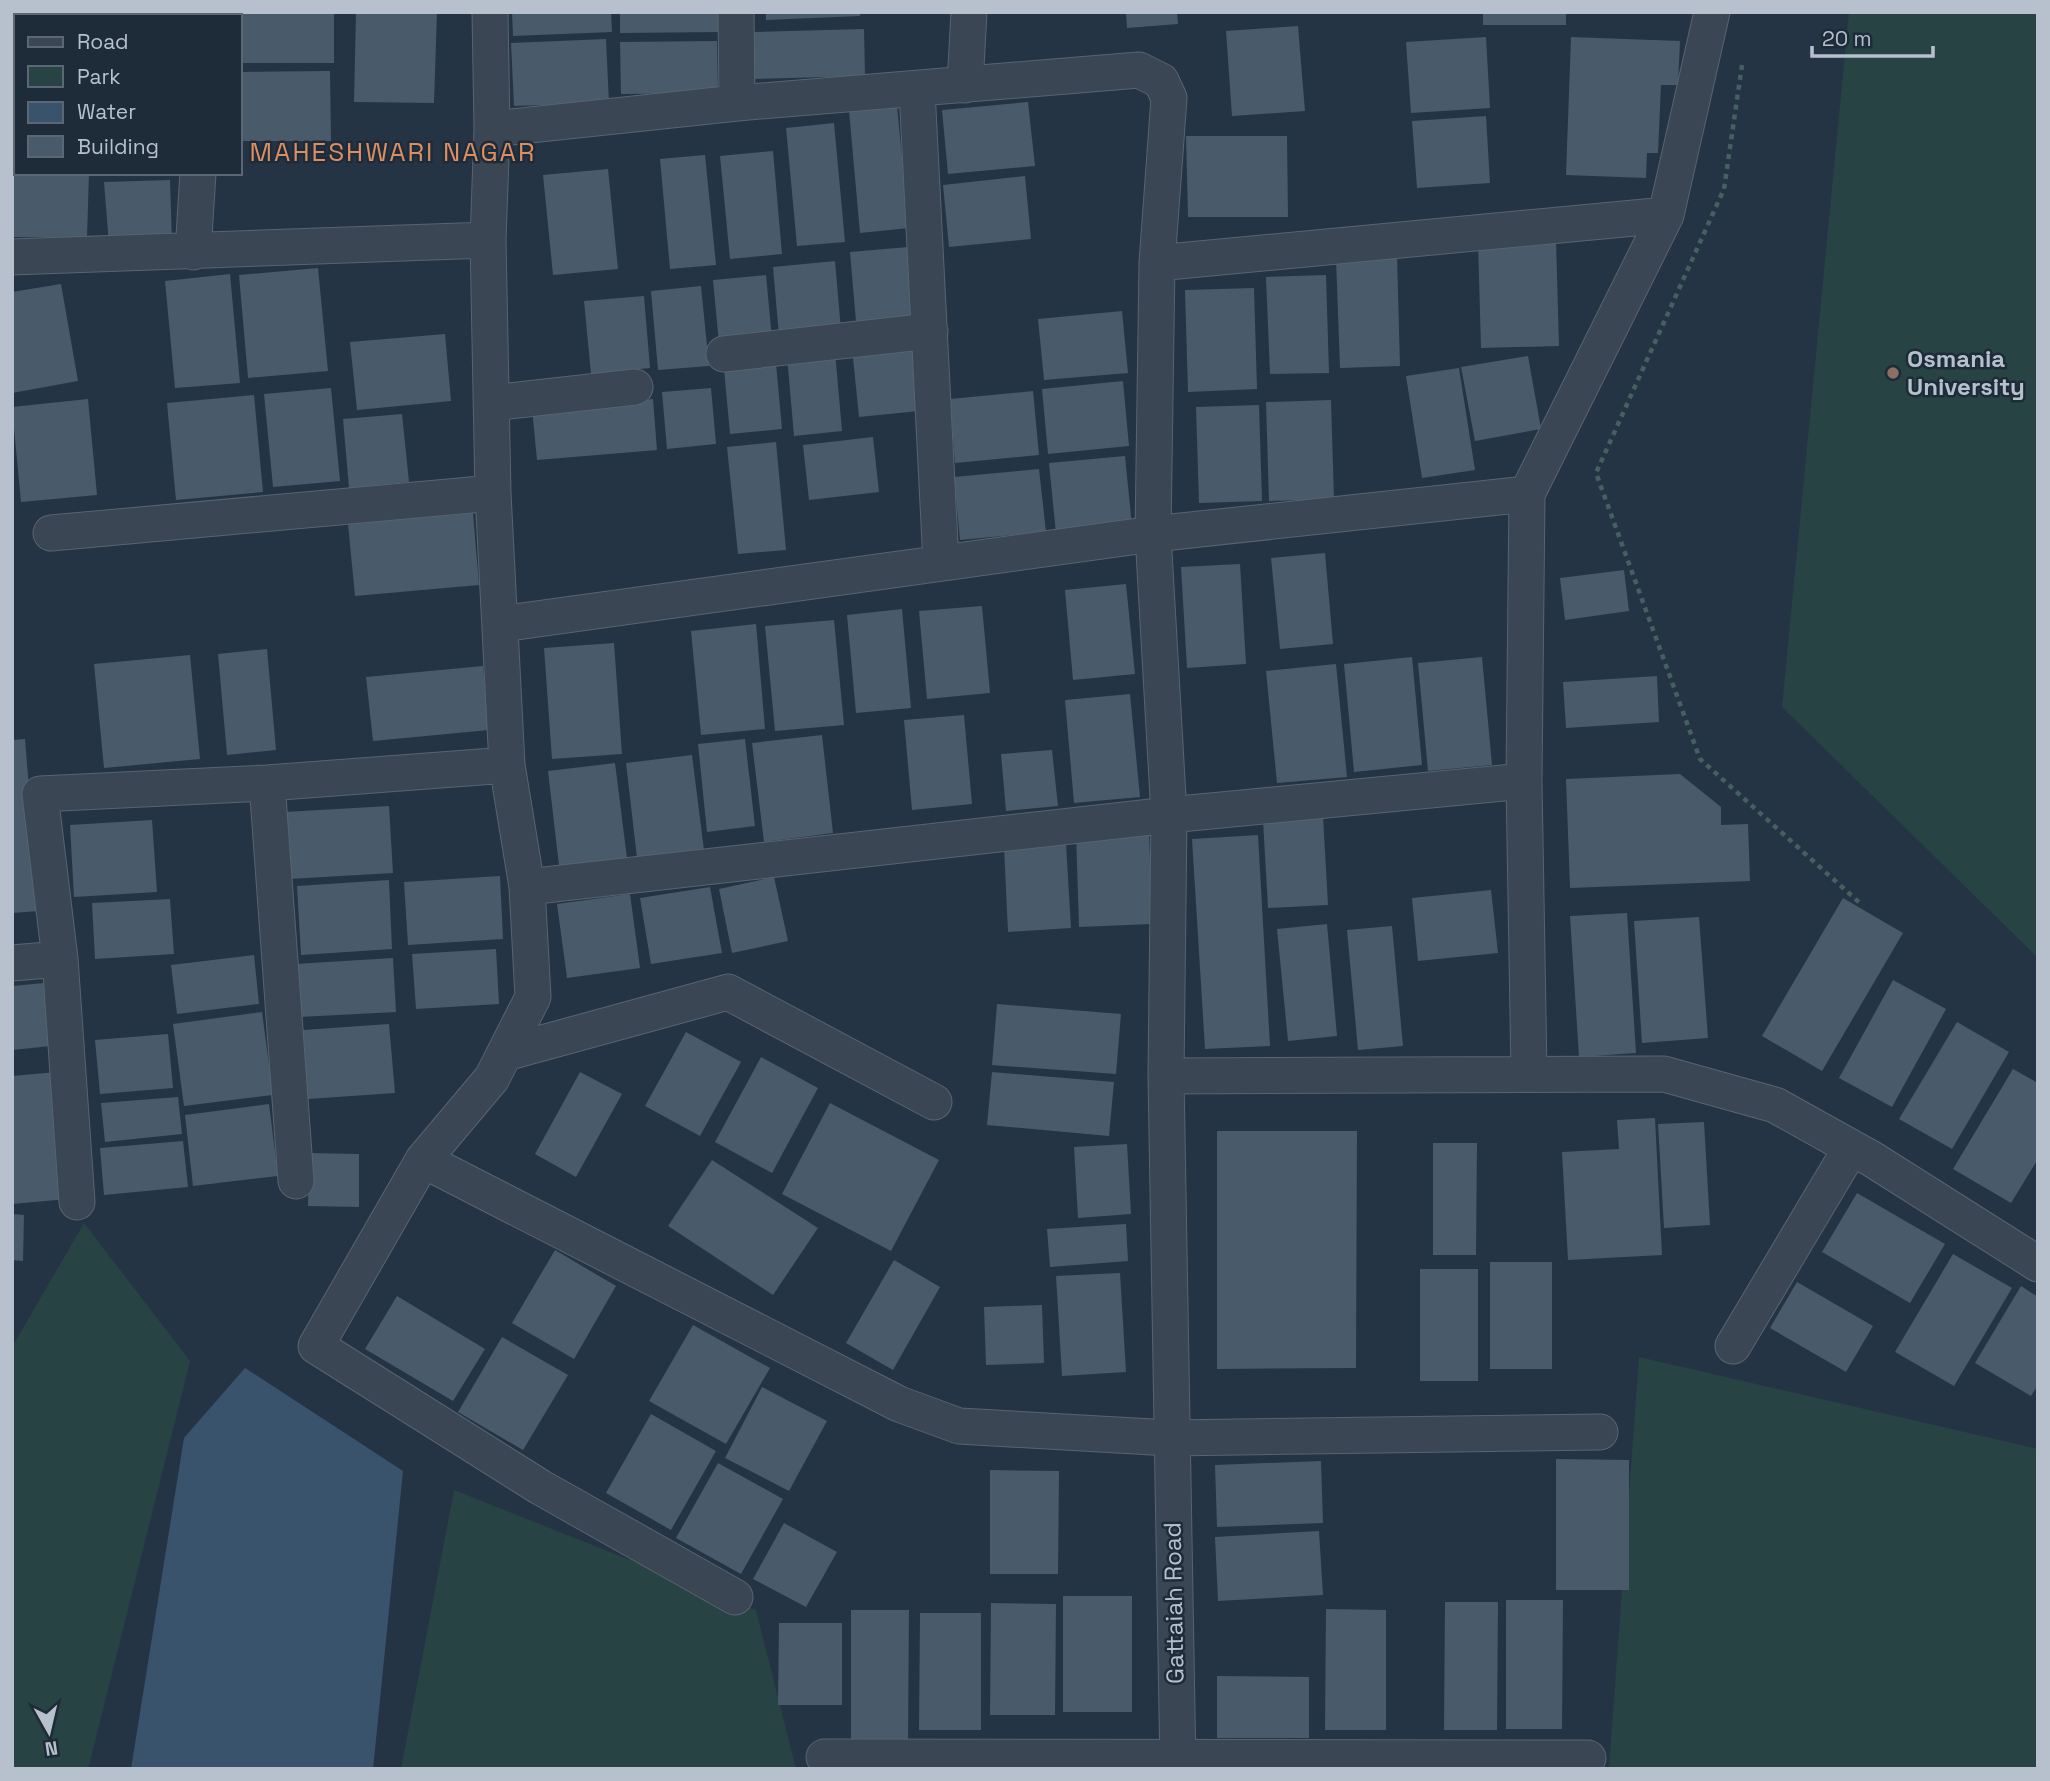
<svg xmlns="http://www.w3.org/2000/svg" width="2050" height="1781" viewBox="0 0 2050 1781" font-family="'Space Grotesk',sans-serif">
<rect width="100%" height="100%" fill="#253444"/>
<path fill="#274344" d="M1849,12H2038V958L1782,707Z
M84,1223L190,1361L88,1769H12V1347Z
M1639,1357L2038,1449V1769H1609Z
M454,1490L756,1610L796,1769H401Z"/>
<path fill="#3a536d" d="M245,1368L403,1471L373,1769H131L184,1438Z"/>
<path fill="#495a6a" d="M12,12H55V16H16V73H12Z
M95,12H192V16H96Z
M232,12H334V63H240V16H232Z
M356,12H437L434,103L354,102Z
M512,12H611L612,32L513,36Z
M620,12H723V32L620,33Z
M766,12H860V16L766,20Z
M1126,12H1177L1178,24L1127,28Z
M1483,12H1566V25H1483Z
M1298,26L1305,111L1232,116L1226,31Z
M864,29L865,76L753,79L752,32Z
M1486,37L1490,108L1411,113L1406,42Z
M1571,37L1680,41L1678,85H1661L1658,153H1647L1646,178L1566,175Z
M606,39L609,103L514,106L511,43Z
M717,41L718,93L621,94L620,42Z
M330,71L331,141H240V72Z
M12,81H16V161H12Z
M1028,102L1035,166L948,174L942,110Z
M897,106L909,228L860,233L849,111Z
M1486,116L1490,183L1417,188L1412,121Z
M834,123L845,242L797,246L786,128Z
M1186,136H1287L1288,217H1188Z
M773,151L782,254L730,259L720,156Z
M705,155L716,265L670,269L660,159Z
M12,168H16V173H89L87,238L12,237Z
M608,169L618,269L553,275L543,175Z
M1025,176L1031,239L949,247L943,185Z
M170,180L172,243L109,245L104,182Z
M1556,240L1559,346L1481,348L1478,242Z
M908,247L914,317L856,322L850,252Z
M1397,256L1400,366L1340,368L1336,259Z
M835,261L841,330L779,336L773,267Z
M318,268L328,371L248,378L239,275Z
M230,274L240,383L175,388L165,281Z
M766,275L772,339L719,344L713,280Z
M1326,275L1329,373L1270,374L1266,277Z
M61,284L78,381L12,393V292Z
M701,286L709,366L658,370L651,291Z
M1254,288L1257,389L1188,392L1185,290Z
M644,296L650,368L591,374L584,301Z
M1122,311L1128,373L1044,380L1038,319Z
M445,334L451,401L357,410L350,342Z
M913,342L919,411L859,417L852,348Z
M835,351L842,431L794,436L787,356Z
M1528,356L1541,429L1475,441L1461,367Z
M776,364L782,429L730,434L724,369Z
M1459,368L1475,470L1422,478L1406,376Z
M1123,381L1129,446L1048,454L1042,389Z
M331,388L340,481L273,487L264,394Z
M711,388L716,444L667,449L662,392Z
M1033,391L1039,455L955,463L950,399Z
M254,395L263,492L176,500L167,403Z
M88,399L97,495L21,502L12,407Z
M653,399L657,450L537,460L532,409Z
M1331,400L1334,499L1269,501L1266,402Z
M1259,405L1262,501L1199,503L1196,407Z
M402,414L409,482L349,488L343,419Z
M873,437L879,492L809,500L803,445Z
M776,442L786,550L738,554L727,447Z
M1125,456L1132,526L1056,534L1049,463Z
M1039,469L1046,532L960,540L954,477Z
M473,513L479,585L355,596L348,524Z
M1325,553L1333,644L1280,649L1271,558Z
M1240,564L1246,664L1187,668L1181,567Z
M1624,570L1629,611L1565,620L1560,578Z
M1126,584L1135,674L1073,680L1065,590Z
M982,606L990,693L927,699L919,611Z
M902,609L911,708L856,713L847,615Z
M834,620L844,725L775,731L765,626Z
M756,624L765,729L701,735L691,631Z
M614,643L622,754L552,759L544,648Z
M267,649L276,750L227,755L218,654Z
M190,655L200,759L104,768L94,664Z
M1412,657L1422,765L1354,772L1344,664Z
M1482,657L1492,765L1428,771L1418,663Z
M1336,664L1347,777L1277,783L1266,671Z
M483,666L489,730L373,741L366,677Z
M1657,676L1659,722L1566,728L1563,682Z
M1130,694L1140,797L1074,803L1065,700Z
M964,715L972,804L912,810L904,720Z
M822,735L833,833L764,842L752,743Z
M25,739L39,911L12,913V740Z
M745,739L755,826L707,832L698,744Z
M1052,750L1058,806L1006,811L1001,754Z
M692,755L704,850L637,858L626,763Z
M615,763L628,866L560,874L548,771Z
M1680,774L1721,807V825L1748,824L1750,881L1570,888L1566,779Z
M389,806L393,873L289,879L285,812Z
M1323,816L1328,905L1268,908L1263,820Z
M152,820L157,892L74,897L70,825Z
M1149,830L1152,924L1079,927L1076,833Z
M1258,835L1270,1046L1205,1049L1192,839Z
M1066,844L1071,928L1008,932L1004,847Z
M500,876L503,939L408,945L404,882Z
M774,877L788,941L732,953L719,889Z
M389,880L392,949L301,955L297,886Z
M710,887L722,953L651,964L640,898Z
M1491,890L1498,953L1418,961L1412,898Z
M630,894L640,968L567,978L557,904Z
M1843,898L1903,933L1822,1071L1762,1036Z
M170,899L174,954L95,959L92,903Z
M1627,913L1636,1053L1579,1057L1570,916Z
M1699,917L1708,1038L1642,1043L1634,921Z
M1327,924L1337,1036L1288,1041L1277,929Z
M1392,926L1403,1046L1358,1050L1347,930Z
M496,949L499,1004L416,1009L412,954Z
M254,955L259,1004L177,1014L171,965Z
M393,958L396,1012L299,1017L295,964Z
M1893,980L1946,1009L1892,1107L1839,1078Z
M55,982L61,1045L12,1050V986Z
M997,1004L1121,1014L1116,1074L992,1065Z
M262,1012L273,1095L184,1106L173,1024Z
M1957,1022L2009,1052L1952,1149L1899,1119Z
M389,1024L395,1093L308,1099L303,1030Z
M686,1032L741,1062L700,1136L645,1106Z
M168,1034L173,1088L100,1094L95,1040Z
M761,1057L818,1088L772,1173L715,1142Z
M2013,1069L2038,1083V1159L2011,1203L1953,1169Z
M57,1072L68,1199L12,1204V1076Z
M580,1072L622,1094L576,1177L535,1154Z
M992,1072L1114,1082L1109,1136L987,1125Z
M178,1097L182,1134L105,1142L101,1103Z
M830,1103L939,1160L891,1251L782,1194Z
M269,1104L278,1176L193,1186L185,1115Z
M1655,1118L1662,1255L1568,1260L1562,1152L1619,1149L1617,1120Z
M1704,1122L1710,1225L1664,1228L1658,1124Z
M1217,1131H1357L1356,1368L1217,1369Z
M183,1141L188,1187L104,1195L100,1148Z
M1433,1143H1477L1476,1255H1433Z
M1127,1144L1131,1214L1078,1218L1074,1147Z
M309,1153L359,1154V1207L308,1206Z
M712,1160L818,1228L773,1295L668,1226Z
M1857,1193L1945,1244L1910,1303L1822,1252Z
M12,1214L24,1215L23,1261L12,1260Z
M1126,1224L1128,1261L1050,1267L1047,1229Z
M555,1250L616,1286L574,1359L512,1323Z
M1953,1254L2012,1288L1954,1386L1895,1352Z
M894,1260L940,1287L893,1370L846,1343Z
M1490,1262H1552V1369H1490Z
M1420,1269H1478V1381H1420Z
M1120,1273L1126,1372L1062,1376L1056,1276Z
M1797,1282L1873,1326L1846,1372L1770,1328Z
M2021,1286L2038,1297V1385L2031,1396L1975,1363Z
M397,1296L485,1349L453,1401L365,1349Z
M1042,1305L1044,1363L986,1365L984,1307Z
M693,1325L770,1368L726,1444L649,1401Z
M502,1337L568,1375L523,1450L458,1412Z
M762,1387L827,1421L789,1491L725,1458Z
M651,1414L716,1451L671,1530L606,1493Z
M1556,1459L1629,1460V1590H1556Z
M1321,1461L1323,1523L1217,1527L1215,1465Z
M718,1463L783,1499L741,1574L676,1538Z
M990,1470L1059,1471L1058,1574H990Z
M784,1523L837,1552L806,1607L753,1579Z
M1319,1531L1323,1595L1218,1601L1215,1537Z
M1063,1596H1132V1712H1063Z
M1506,1600H1563L1562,1729H1506Z
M1445,1602H1498L1497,1730H1444Z
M991,1603L1056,1604L1055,1715H990Z
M1326,1609L1386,1610V1730H1325Z
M851,1610H909L908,1745H851Z
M920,1613H981V1730H919Z
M779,1623H842V1705H778Z
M1217,1676L1309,1677V1738H1217Z"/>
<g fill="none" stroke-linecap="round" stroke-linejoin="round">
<g stroke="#586470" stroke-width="37">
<path id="street" d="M67,12V16
M490,12L492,129L488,240L493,493L507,765L527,887L533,997L492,1078L423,1160L316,1346L540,1487L735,1597
M736,12L737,103
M206,16L207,12
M965,85L969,12
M917,90L941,563
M492,129L737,103L1139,70L1161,81L1169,98L1157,263
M193,252L198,173
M12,257L488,240
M724,354L930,331
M492,403L635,387
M51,533L493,493
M501,624L1153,534L1527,494
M267,783L296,1181
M527,887L1169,815L1524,781
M12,963L60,959
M506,1053L728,992L934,1102
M1529,1073L1524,781L1527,494L1666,215L1712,12
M1166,1076L1664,1074L1775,1105L1872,1159L2038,1264
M423,1160L899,1404L959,1426L1170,1438L1600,1432
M77,1202L60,959L40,794L267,783L507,765
M1733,1346L1851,1148
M824,1757L1588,1758
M1178,1769L1166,1076L1169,815L1153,534L1157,263L1666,215"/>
</g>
<path stroke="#466061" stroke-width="4.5" stroke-dasharray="5 5" stroke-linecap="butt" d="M1742,65L1724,189L1596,473L1700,759L1862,905"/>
<use href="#street" stroke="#3a4653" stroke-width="35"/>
</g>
<circle fill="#8d6e63" stroke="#1e2b38" stroke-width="2.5" cx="1893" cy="373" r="7"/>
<g text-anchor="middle" stroke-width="5" stroke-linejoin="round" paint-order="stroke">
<g font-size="24" font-weight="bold" fill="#b7c1cd" stroke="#1e2b38" text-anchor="start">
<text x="1907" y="367">Osmania<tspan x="1907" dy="28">University</tspan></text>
</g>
<g font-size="24" fill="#b7c1cd" stroke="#1e2b38">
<text transform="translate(1174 1603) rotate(-91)" y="8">Gattaiah Road</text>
</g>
<g font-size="26" letter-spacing="2" fill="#dc8e63" stroke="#1e2b38">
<text x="393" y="161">MAHESHWARI NAGAR</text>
</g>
</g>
<rect width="2050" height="1781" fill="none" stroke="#b7c1cd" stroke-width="28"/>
<rect x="14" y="14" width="228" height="161" fill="#1e2b38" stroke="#5b6774" stroke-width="2"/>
<rect x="28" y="37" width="35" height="10" fill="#3a4653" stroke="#5b6774" stroke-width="2"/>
<text x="77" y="49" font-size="21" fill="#b7c1cd">Road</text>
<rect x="28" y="66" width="35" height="21" fill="#274344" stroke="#5b6774" stroke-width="2"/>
<text x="77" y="84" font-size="21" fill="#b7c1cd">Park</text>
<rect x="28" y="102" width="35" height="21" fill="#3a536d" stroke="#5b6774" stroke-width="2"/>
<text x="77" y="119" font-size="21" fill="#b7c1cd">Water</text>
<rect x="28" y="136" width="35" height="21" fill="#495a6a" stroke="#5b6774" stroke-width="2"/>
<text x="77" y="154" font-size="21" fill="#b7c1cd">Building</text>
<g transform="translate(49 1732) rotate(172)" stroke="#1e2b38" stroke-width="5" paint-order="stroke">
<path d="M0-5L12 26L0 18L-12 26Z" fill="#b7c1cd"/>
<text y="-10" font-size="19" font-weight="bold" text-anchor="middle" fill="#b7c1cd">N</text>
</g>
<path d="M1812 46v10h121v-10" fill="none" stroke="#b7c1cd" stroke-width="3.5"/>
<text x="1822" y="46" font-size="21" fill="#b7c1cd" stroke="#1e2b38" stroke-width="5" paint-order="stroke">20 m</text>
</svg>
